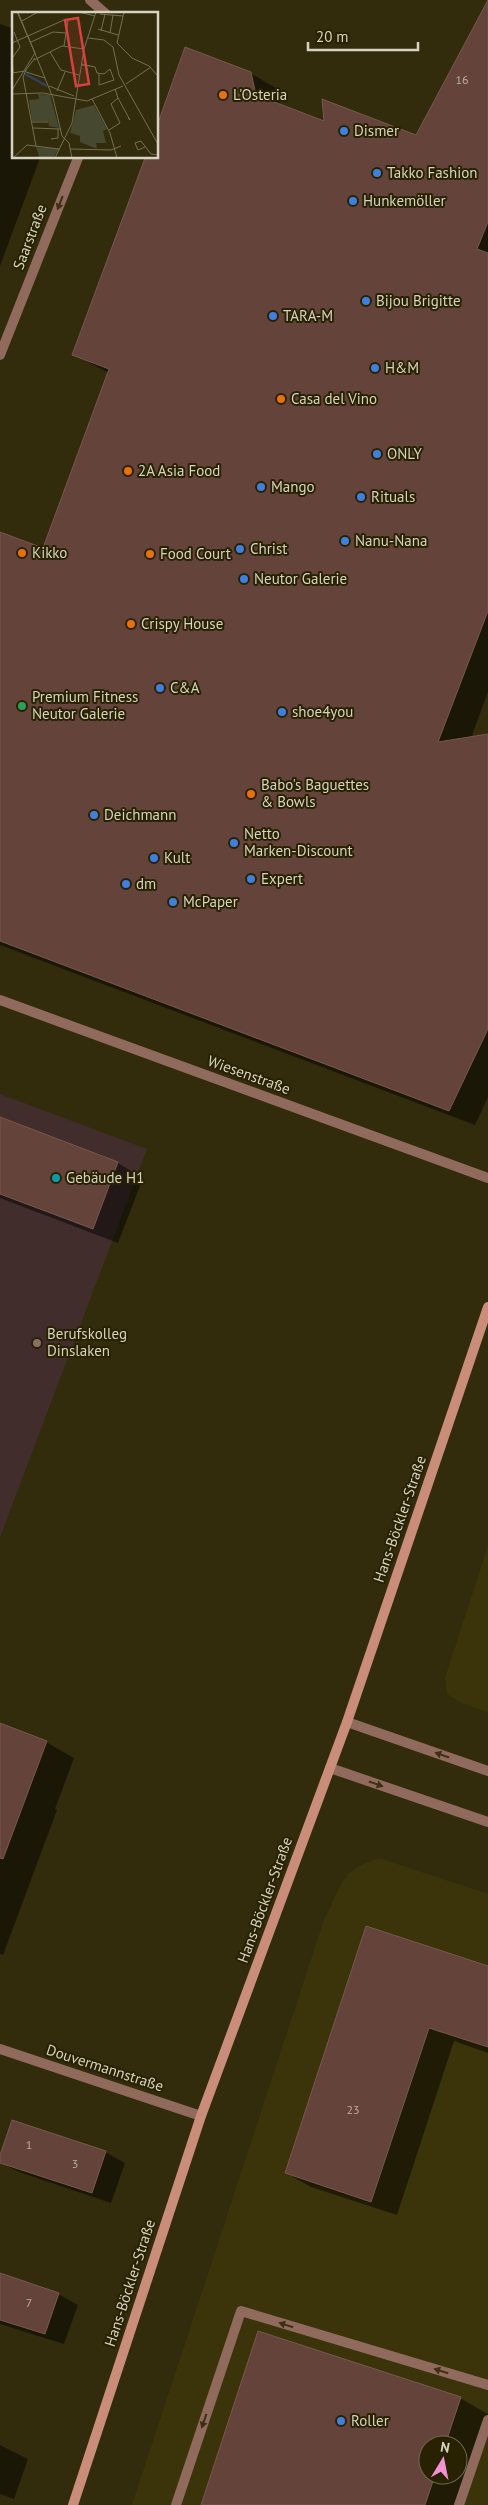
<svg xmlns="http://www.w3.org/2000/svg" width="488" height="2505" viewBox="0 0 488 2505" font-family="'PT Sans',sans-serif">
<rect width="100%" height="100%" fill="#322c0c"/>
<path fill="#3b340b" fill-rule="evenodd" d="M488,1546V1712L463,1704L447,1694L445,1678Z
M379,1858L488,1894V2505H132L324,1920L341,1884L348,1874L359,1866ZM428,2445H458V2475H428Z"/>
<path fill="#412d2b" d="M0,1094L147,1149L0,1537Z"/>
<path fill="#0007" fill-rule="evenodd" d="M488,3V692L471,738L488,735V1097L475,1125L0,945V552L44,549L109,373L73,354L146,158H158V126L186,49L250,73L276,88L280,106L326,123L417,137Z
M0,24L14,29V158H40L0,266Z
M0,1119L118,1163L143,1178L118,1243L0,1198Z
M0,1724L46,1742L74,1758L55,1809L57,1810L3,1955L0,1954Z
M488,1968V2053L454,2041L397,2215L311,2187L286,2173Z
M105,2152L125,2163L111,2203L19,2172L0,2162V2159Z
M0,2275L58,2294L78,2305L64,2344L0,2324Z
M460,2398L488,2414V2416L459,2505H202ZM428,2445H458V2475H428Z
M0,2445L28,2459L14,2499L0,2494Z"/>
<path fill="#64433a" stroke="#79574d" d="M488,0V222L477,249L488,253V611L438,742L488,734V1029L449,1111L0,941V532L43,548L109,369L72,355L145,158H158V123L185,47L251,72L256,95L324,121L322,99L416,135Z
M0,1117L118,1162L93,1229L0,1194Z
M0,1723L47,1741L3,1859L0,1858Z
M366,1926L488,1966V2047L429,2028L371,2202L285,2173Z
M12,2120L106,2151L92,2193L0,2163V2155Z
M0,2273L59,2293L45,2334L0,2320Z
M258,2331L461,2397L445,2445H428V2475H435L425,2505H201Z"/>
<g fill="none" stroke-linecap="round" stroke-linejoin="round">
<path stroke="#906a5d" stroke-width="10" d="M176,2505L241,2311L488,2385
M459,2505L488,2420"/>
<path stroke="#906a5d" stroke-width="10" d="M90,0L106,14
M0,355L78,158
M0,1000L488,1178
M347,1722L488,1771
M330,1768L488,1822
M0,2049L201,2116"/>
<path stroke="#c98d79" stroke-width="10" d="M73,2505L201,2116L347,1722L488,1307"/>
</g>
<defs><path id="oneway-solid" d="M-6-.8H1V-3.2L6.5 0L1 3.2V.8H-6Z" transform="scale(1.25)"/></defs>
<g fill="#3d3015">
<use href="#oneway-solid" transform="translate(60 203) rotate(111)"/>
<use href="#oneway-solid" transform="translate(442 1755) rotate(-161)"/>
<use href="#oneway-solid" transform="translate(376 1784) rotate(19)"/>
<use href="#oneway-solid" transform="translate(286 2325) rotate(-163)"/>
<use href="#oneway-solid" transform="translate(441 2371) rotate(-163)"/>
<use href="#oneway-solid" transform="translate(204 2421) rotate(109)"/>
</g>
<g fill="#e8710a" stroke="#282203" stroke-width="2">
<circle cx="223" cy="95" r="5"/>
<circle cx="281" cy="399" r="5"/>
<circle cx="128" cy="471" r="5"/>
<circle cx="22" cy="553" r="5"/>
<circle cx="150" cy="554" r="5"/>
<circle cx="131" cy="624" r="5"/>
<circle cx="251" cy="794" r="5"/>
</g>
<g fill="#3f7fe0" stroke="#282203" stroke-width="2">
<circle cx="344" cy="131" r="5"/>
<circle cx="377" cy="173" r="5"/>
<circle cx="353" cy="201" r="5"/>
<circle cx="366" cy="301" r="5"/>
<circle cx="273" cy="316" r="5"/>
<circle cx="375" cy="368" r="5"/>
<circle cx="377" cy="454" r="5"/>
<circle cx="261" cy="487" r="5"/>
<circle cx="361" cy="497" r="5"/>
<circle cx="345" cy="541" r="5"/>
<circle cx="240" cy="549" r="5"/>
<circle cx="244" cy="579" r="5"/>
<circle cx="160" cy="688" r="5"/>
<circle cx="282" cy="712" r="5"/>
<circle cx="94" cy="815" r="5"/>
<circle cx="234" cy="843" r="5"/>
<circle cx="154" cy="858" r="5"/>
<circle cx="251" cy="879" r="5"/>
<circle cx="126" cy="884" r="5"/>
<circle cx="173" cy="902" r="5"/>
<circle cx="341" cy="2421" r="5"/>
</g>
<circle fill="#2e9e5b" stroke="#282203" stroke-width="2" cx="22" cy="706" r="5"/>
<circle fill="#0f9aa8" stroke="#282203" stroke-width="2" cx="56" cy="1178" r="5"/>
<circle fill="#8d6e63" stroke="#282203" stroke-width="2" cx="37" cy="1343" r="5"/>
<g text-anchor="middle" stroke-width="4" stroke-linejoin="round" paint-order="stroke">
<g font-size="12" fill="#baaf9f">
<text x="462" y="84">16</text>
<text x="353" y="2114">23</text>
<text x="29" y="2149">1</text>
<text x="75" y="2168">3</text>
<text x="29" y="2307">7</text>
</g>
<g font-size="15" fill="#d6d3c1" stroke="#282203" text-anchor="start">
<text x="233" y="100">L'Osteria</text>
<text x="354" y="136">Dismer</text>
<text x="387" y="178">Takko Fashion</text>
<text x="363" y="206">Hunkemöller</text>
<text x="376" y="306">Bijou Brigitte</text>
<text x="283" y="321">TARA-M</text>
<text x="385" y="373">H&amp;M</text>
<text x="291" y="404">Casa del Vino</text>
<text x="387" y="459">ONLY</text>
<text x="138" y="476">2A Asia Food</text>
<text x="271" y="492">Mango</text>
<text x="371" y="502">Rituals</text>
<text x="355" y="546">Nanu-Nana</text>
<text x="250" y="554">Christ</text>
<text x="32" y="558">Kikko</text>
<text x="160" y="559">Food Court</text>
<text x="254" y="584">Neutor Galerie</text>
<text x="141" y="629">Crispy House</text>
<text x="170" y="693">C&amp;A</text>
<text x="32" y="702">Premium Fitness<tspan x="32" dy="17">Neutor Galerie</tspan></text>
<text x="292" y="717">shoe4you</text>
<text x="261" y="790">Babo's Baguettes<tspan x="261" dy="17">&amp; Bowls</tspan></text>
<text x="104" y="820">Deichmann</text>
<text x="244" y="839">Netto<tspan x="244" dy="17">Marken-Discount</tspan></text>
<text x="164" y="863">Kult</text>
<text x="261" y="884">Expert</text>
<text x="136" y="889">dm</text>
<text x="183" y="907">McPaper</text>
<text x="66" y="1183">Gebäude H1</text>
<text x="47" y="1339">Berufskolleg<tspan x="47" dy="17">Dinslaken</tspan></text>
<text x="351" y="2426">Roller</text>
</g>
<g font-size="15" fill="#d6d3c1" stroke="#282203">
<text transform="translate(30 237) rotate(-69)" y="5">Saarstraße</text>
<text transform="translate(249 1075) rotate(20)" y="5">Wiesenstraße</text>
<text transform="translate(400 1519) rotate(-71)" y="5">Hans-Böckler-Straße</text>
<text transform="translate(265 1900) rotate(-70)" y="5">Hans-Böckler-Straße</text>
<text transform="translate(105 2068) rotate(18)" y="5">Douvermannstraße</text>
<text transform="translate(130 2283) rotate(-72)" y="5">Hans-Böckler-Straße</text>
</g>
</g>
<g transform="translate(12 12)">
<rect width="146" height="146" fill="#322c0c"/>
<path d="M26,82L38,83L47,116L37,114L36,109H20L17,88L27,87ZM82,93L95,117L91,119L94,131H84L85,137L68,130V124L58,121L64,98ZM24,135L47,137L41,146H23L27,144Z" fill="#46482f"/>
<path fill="none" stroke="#324160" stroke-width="2.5" d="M13,62L35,74"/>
<path fill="none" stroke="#746f54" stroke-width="1" d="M6,0L16,25M67,0L83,4M88,2L111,4M10,9L26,0M86,17L106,23M89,19L93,2M98,21L101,3M16,24L41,86L50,124L57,131L60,146M76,26L92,28L101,35L107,63L147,134M19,30L41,20L54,21M0,31L52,8L56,9L52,34M105,31L120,46L137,54L147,65M105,31L112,0M38,40L49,58L67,63M0,41L1,61M1,45L8,35L2,20M22,48L50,34L72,37M70,53L78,54L70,52M78,54L83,55L85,61L92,62L98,57L102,68L87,73V62M14,58L11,65L24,134M14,60L33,66M0,61L13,59L23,46M114,72L139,55M37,74L62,84M103,77L106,86L118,108L116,106M0,78L23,41L5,0M45,79L53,60M0,82L31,81L75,89L111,74M80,87L98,121L105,146M20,110H36M21,116L49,117M97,118L108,111L99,92L106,86M39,127L46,126V117M133,135L126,138L123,131L129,129L139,142L147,143M58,137L99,138L109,134M1,146L15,133L47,137M43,146L60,111L72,37L84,0"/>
<path fill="#d6423f" fill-opacity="0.15" stroke="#d6423f" stroke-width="2.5" d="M66,6L77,72L64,74L53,8Z"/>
<rect width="146" height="146" fill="none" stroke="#d6d3c1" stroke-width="2.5"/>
</g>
<g transform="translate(443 2460) rotate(10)"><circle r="24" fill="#282203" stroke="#6e694f"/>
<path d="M0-4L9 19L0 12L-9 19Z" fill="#f491d3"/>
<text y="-8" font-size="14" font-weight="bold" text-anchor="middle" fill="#d6d3c1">N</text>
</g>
<path d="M308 42v8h110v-8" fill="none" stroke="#d6d3c1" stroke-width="2.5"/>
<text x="316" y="42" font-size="15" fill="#d6d3c1" stroke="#282203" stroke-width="4" paint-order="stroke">20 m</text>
</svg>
